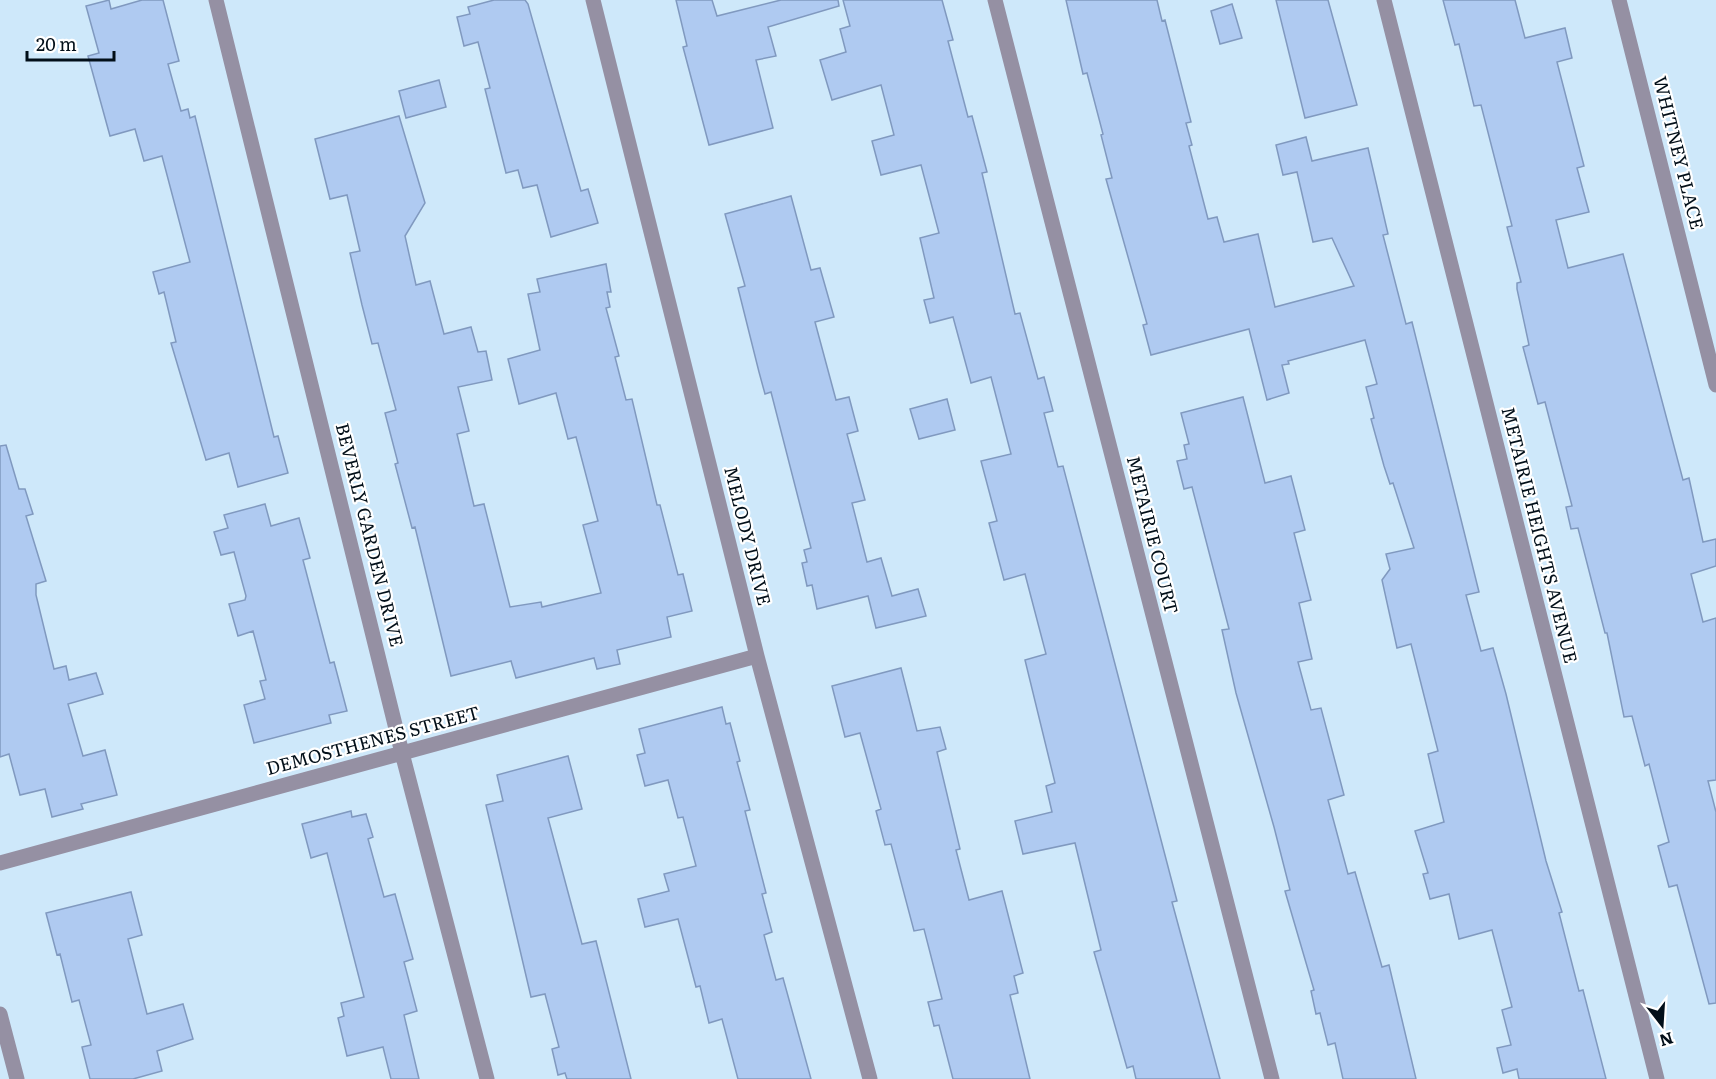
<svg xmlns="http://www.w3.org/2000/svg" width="1716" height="1079" viewBox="0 0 1716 1079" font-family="Literata,serif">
<rect width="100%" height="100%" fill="#cee8fa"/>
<path fill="#afcaf1" stroke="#8099bf" stroke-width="1.5" d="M109,0L111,9L142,0H163L179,61L168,64L181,111L188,109L190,118L195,116L274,437L278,436L288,473L238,487L229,453L206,460L171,343L176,342L164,292L159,294L153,272L190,262L162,156L144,161L135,129L110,136L88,56L99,53L86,6Z
M494,0H525L528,4L581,191L588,189L598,223L551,237L537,185L523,188L518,170L506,173L485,89L490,88L478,42L464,46L457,17L470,14L468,7Z
M676,0H712L717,16L781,0H838L839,6L768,27L776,56L756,60L773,128L709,145L683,47L687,46Z
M843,0H942L953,40L948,41L968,117L972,116L987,172L982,173L1015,314L1020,313L1038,379L1044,377L1053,411L1044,413L1058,467L1063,466L1099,603L1177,901L1172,902L1220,1079H1136L1133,1066L1127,1068L1094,952L1101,950L1075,843L1023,854L1015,821L1052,812L1046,786L1055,783L1025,660L1046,654L1025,574L1004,580L989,523L997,521L981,461L1011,454L991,377L971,383L953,317L930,323L924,300L934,298L920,238L939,233L921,165L881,175L872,141L894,135L881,85L832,100L820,60L846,52L840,29L850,26Z
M1066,0H1157L1162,21L1165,20L1191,122L1186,123L1192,145L1189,146L1208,219L1217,217L1224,242L1258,234L1275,307L1354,286L1332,238L1313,242L1297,172L1283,175L1276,145L1306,137L1312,161L1368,148L1388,234L1383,235L1406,324L1412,322L1479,592L1466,595L1481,651L1493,648L1506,694L1546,861L1562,912L1559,913L1579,991L1583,990L1606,1079H1519L1517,1069L1503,1073L1497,1048L1511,1045L1502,1010L1512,1007L1492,930L1459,939L1449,894L1430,899L1423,874L1428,873L1415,831L1444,822L1428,754L1438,751L1411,644L1397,648L1382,580L1390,569L1386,554L1414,548L1393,483L1390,484L1384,466L1371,419L1374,418L1366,387L1377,384L1365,340L1288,361L1289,364L1282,365L1289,393L1267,400L1249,329L1151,355L1143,325L1147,324L1106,179L1112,178L1101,135L1103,134L1087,73L1083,74Z
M1276,0H1328L1357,105L1305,118Z
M1443,0H1515L1525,38L1565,28L1572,58L1557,62L1584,166L1577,168L1589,212L1556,220L1568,268L1623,254L1683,480L1689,478L1703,542L1716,539V566L1691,574L1703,622L1716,618V780L1708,781L1716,812V1003L1709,1004L1677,885L1669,887L1658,846L1669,842L1649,764L1645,766L1632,716L1624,717L1607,633H1605L1578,528L1571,529L1566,507L1572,506L1545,402L1538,404L1523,347L1529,345L1517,289V283L1521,282L1507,227L1512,226L1481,105L1474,106L1459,44L1455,45Z
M1232,4L1242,38L1220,44L1211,11Z
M439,80L446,107L406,118L399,91Z
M399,116L425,203L405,236L416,285L430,281L444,334L471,327L478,352L486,351L492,380L458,387L469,431L457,434L474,506L484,504L510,607L541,602L542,607L601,593L583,525L598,521L576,437L568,439L556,393L519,404L508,359L540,350L528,294L540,292L537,279L606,264L611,292H607L610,307L606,308L619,356L615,357L626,400L632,399L657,505H660L678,575L683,574L692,611L667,617L671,637L617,650L620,664L597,669L594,658L516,678L511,661L451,676L415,527L412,528L395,464L398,463L385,413L396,410L378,343L372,344L362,305L350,253L360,251L347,195L330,199L315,139Z
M791,196L811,270L820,268L834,317L815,322L836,400L849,397L858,431L847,434L865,500L852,503L867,562L881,558L892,596L918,589L926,616L876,628L868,596L817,609L812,585L807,586L802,563L807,562L804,550L811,548L771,392L765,394L759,372L738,288L745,286L725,214Z
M1243,397L1265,483L1291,476L1305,530L1294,533L1311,600L1299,603L1312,659L1298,662L1311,710L1321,708L1344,795L1328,800L1348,874L1355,872L1382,967L1389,965L1416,1079H1343L1335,1043L1328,1045L1320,1013L1316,1014L1311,991L1314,990L1285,891L1290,890L1274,827L1236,693L1222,630L1229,629L1192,487L1184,489L1177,461L1187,459L1184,445L1189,444L1181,413Z
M947,399L955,430L919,439L910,409Z
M6,445L19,489H25L33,514L26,516L46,581L36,584V595L54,669L66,666L69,680L96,673L103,694L68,704L83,756L105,750L117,795L81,804L83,809L52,817L45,789L20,795L9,754L0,757V446Z
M265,504L271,526L299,518L310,558L303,560L330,663L334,662L347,711L329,715L331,723L254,743L244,705L265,699L260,681L266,680L253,631L238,636L229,604L245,600L246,596L234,552L221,555L214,532L228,528L224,515Z
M901,668L917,731L940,727L946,749L937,752L960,849L956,850L969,900L1002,891L1023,973L1014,976L1018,993L1010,995L1030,1079H953L939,1025L934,1026L928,1002L942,999L924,929L914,931L891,844L885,845L876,811L881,809L860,733L845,737L832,686Z
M722,707L726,724L730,723L740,761L737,762L750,810L745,811L766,893L762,894L772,932L764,935L776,980L783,978L811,1079H738L722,1019L709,1023L700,986L696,987L678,919L645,927L638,899L669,891L664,874L696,866L683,817L678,818L668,780L645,786L637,755L645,753L639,729Z
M568,756L582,809L548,818L582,944L596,941L631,1079H567L565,1073L558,1075L552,1049L559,1047L545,994L531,997L486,805L503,801L497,775Z
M351,811L352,817L366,814L373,837L368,839L384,897L395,894L413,959L404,962L417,1011L404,1015L419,1079H391L383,1047L347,1056L338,1018L344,1016L341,1003L364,997L327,853L311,858L302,824Z
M131,892L142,935L128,939L147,1014L183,1004L193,1039L157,1051L162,1071L133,1079H90L82,1047L91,1045L79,1000L72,1002L60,954L57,955L46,913Z"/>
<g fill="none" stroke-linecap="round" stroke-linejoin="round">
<path stroke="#9590a3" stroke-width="15" d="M216,0L402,753L487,1079
M593,0L757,656L870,1079
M995,0L1272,1079
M1384,0L1657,1079
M1619,0L1716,385
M0,863L757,656
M0,1014L17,1079"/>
</g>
<g text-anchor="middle" stroke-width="4.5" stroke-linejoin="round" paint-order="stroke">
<g font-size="18" fill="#020f19" stroke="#fff">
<text transform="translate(1678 153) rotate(76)" y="6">WHITNEY PLACE</text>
<text transform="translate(369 535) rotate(76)" y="6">BEVERLY GARDEN DRIVE</text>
<text transform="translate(1152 535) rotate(76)" y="6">METAIRIE COURT</text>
<text transform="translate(1539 535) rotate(76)" y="6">METAIRIE HEIGHTS AVENUE</text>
<text transform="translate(747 536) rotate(76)" y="6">MELODY DRIVE</text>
<text transform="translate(373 741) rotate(-15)" y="6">DEMOSTHENES STREET</text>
</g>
</g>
<g transform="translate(1662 1025) rotate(163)" stroke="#ffffff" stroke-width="4.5" paint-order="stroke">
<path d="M0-4.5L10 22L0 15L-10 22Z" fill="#020f19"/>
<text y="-9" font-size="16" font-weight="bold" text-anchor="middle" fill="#020f19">N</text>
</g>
<path d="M27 51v9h87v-9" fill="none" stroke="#020f19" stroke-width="3"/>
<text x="36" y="51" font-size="18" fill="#020f19" stroke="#ffffff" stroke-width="4.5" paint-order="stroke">20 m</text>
</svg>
